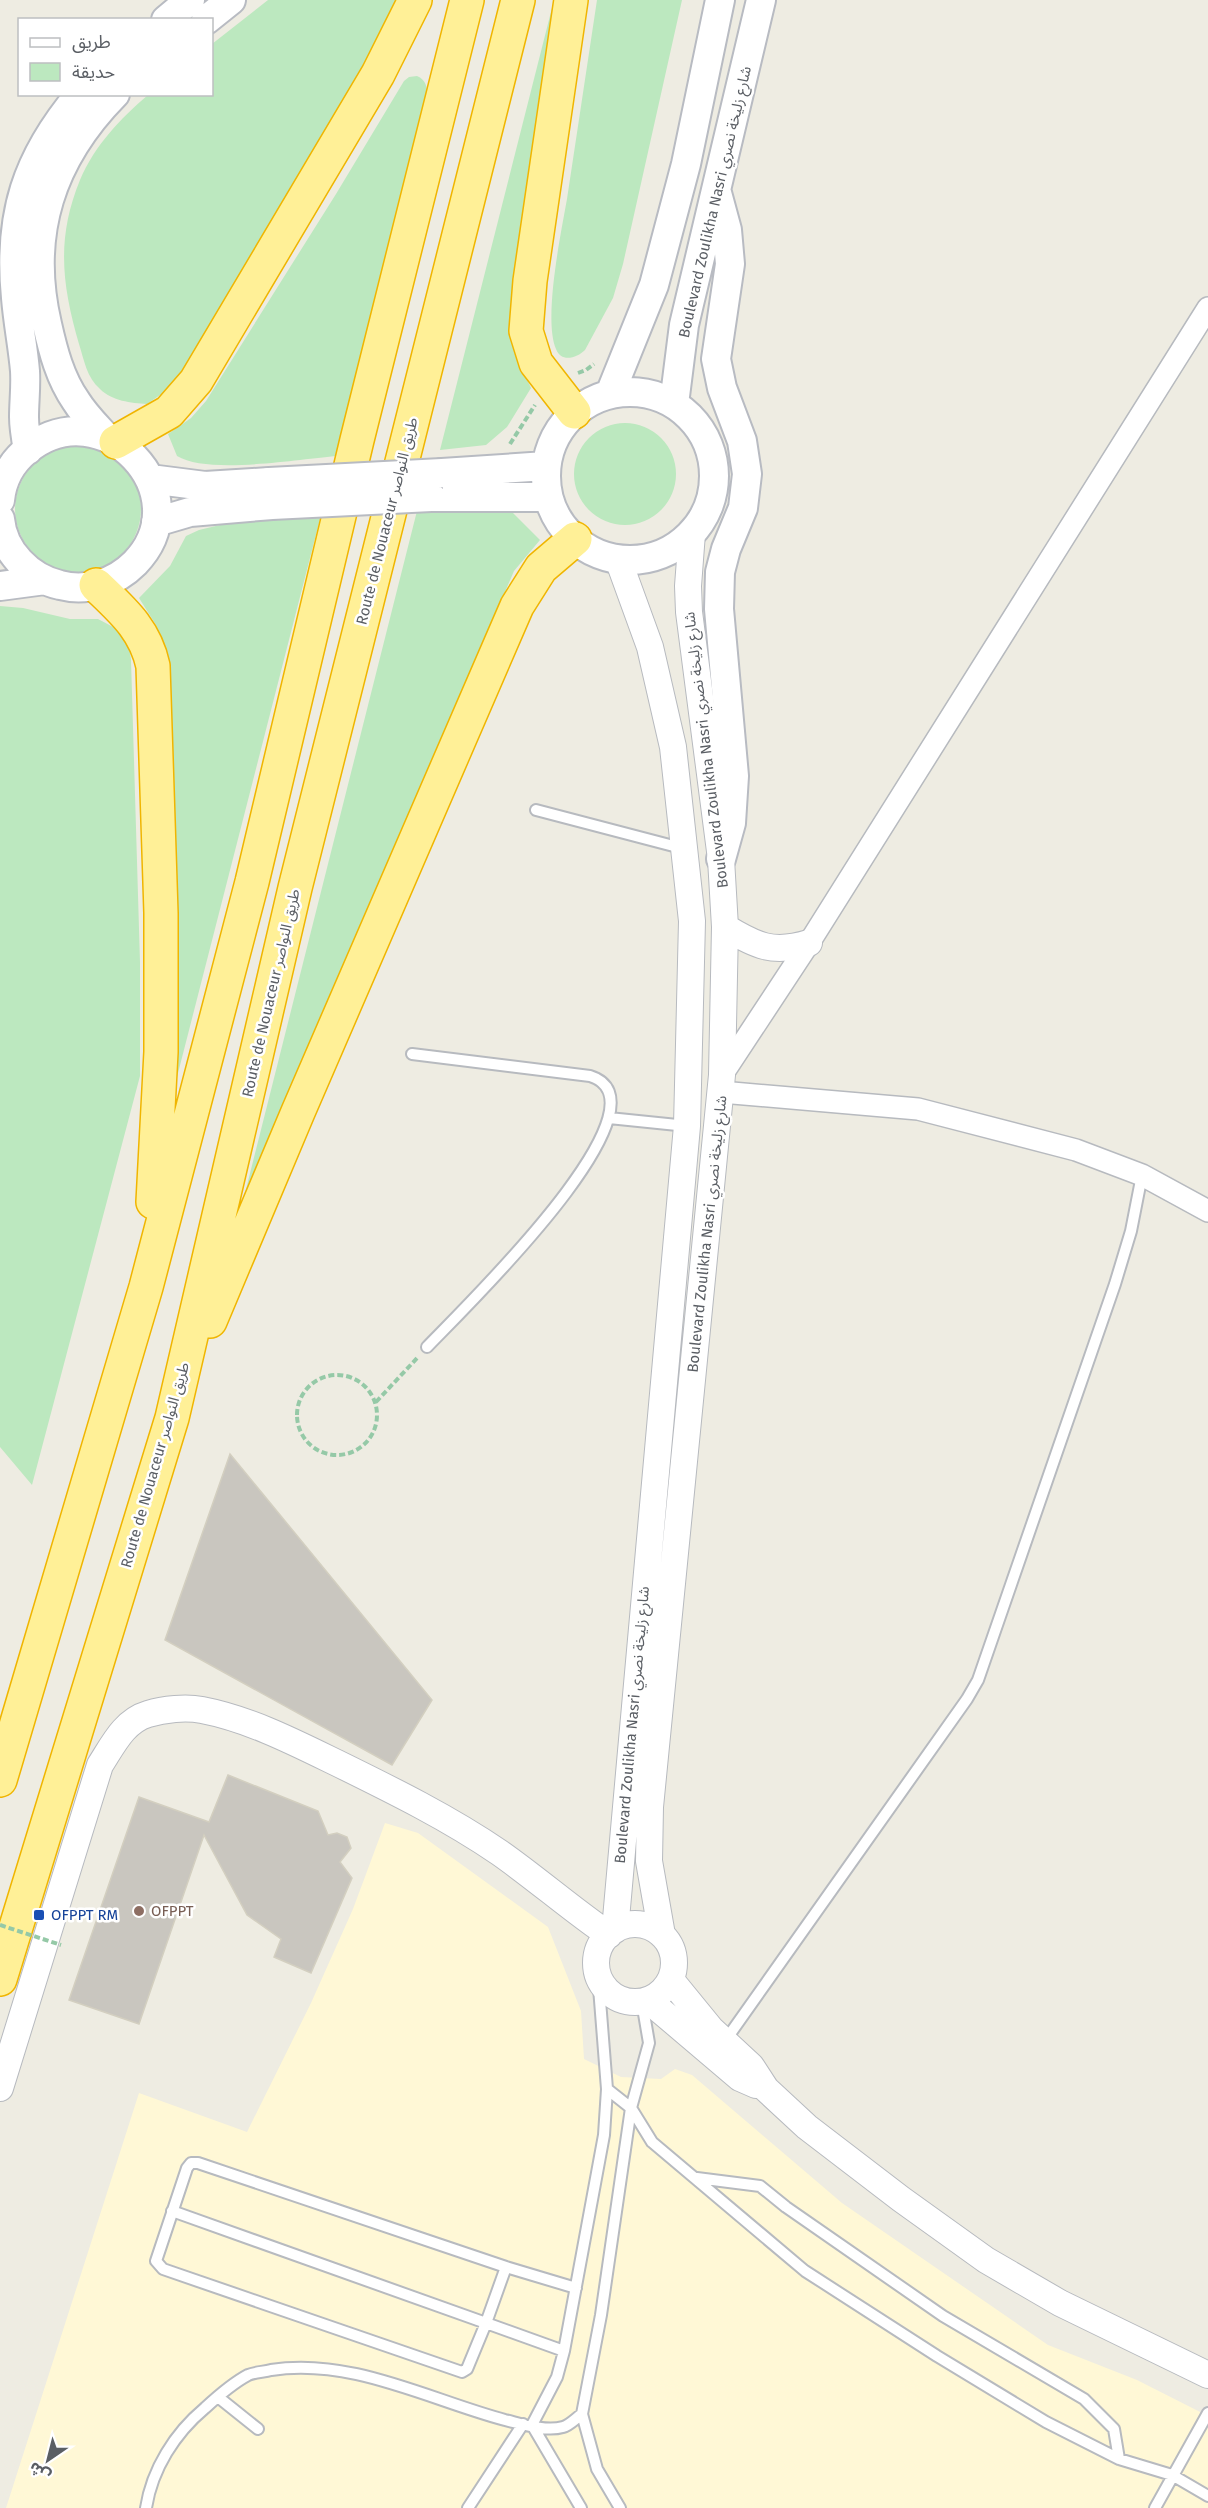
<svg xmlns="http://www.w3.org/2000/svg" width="1208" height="2508" viewBox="0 0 1208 2508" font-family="'Fira Sans','Noto Sans Arabic',sans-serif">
<rect width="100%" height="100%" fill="#eeece2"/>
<path fill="#fff8d6" d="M385,1823L418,1833L548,1927L581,2011L584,2059L621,2077L661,2079L675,2069L692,2075L842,2203L1048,2345L1137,2380L1208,2416V2508H6L139,2093L247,2132L311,2003L353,1909Z"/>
<path fill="#bce8bf" d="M268,0H406L176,384L147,404C131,403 112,401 100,389C87,378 84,360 79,344C62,285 56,239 80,180C95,145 120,119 148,95L212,94V44Z
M554,0H559L520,365L531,388L507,427L486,445L440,450Z
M597,0H682L623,264L613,298L585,350C577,358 561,363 556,349C543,319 561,233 567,199C577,133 587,66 597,0Z
M417,76C426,80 427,86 427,95L337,456C299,459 208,475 177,456L168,434L191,418L206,401L336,194L404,81L409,77Z
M574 474a51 51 0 1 1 102 0a51 51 0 1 1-102 0Z
M15 509a63 63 0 1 1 126 0a63 63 0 1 1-126 0Z
M418,507L508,508L540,540L514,571L241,1209Z
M321,515L176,1081L174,1084L163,645L156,625L139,598L170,566L186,536L199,530L245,519Z
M0,606L23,608L70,619H98L117,629L129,642L131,660L140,962V1076L32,1485L0,1447Z"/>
<path fill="#c9c6bf" stroke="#d3cfc0" stroke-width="1.5" d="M230,1454L432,1700L392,1765L165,1640Z
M228,1775L318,1811L328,1835L337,1833L347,1837L351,1848L340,1862L352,1878L311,1973L274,1957L281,1939L247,1915L204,1835L139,2024L69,2000L139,1797L209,1822Z"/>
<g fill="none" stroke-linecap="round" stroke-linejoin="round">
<g stroke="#b7babf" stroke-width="14">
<path id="service" d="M536,810L685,849
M412,1054L590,1076C679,1103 454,1318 427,1347
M609,1118L687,1126
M725,2041L967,1699L978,1680L1115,1284L1131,1231L1142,1175
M607,2089L631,2108L652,2142L805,2271L937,2356L1046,2422L1119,2459L1172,2475L1208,2496
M697,2178L760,2186L786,2207L943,2316L1084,2399L1114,2429L1119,2459
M172,2211L486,2323L506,2267
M564,2351L486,2323L467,2369L462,2372L163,2269L156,2261L187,2168L191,2163H198L506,2267L576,2288
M218,2397L258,2429
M146,2508C152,2469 175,2433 205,2408C218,2396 233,2383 248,2375C255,2372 264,2372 271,2370C350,2357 430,2400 505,2420C522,2424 546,2432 563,2427C570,2425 576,2418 582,2414
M468,2508L523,2424
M581,2508L532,2425L557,2377L564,2351L604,2135L607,2089L598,1975
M620,2508L597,2469L582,2414L601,2315L631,2108L649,2043L642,2002
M1155,2508L1208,2413"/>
</g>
<g stroke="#b7babf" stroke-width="24">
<path id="minor" d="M722,1075L809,943L1208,308
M721,1092L918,1109L1076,1150L1142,1175L1208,1211"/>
</g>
<g stroke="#b7babf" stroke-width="28">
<path id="tertiary" d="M725,927C756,946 773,954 809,943
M596 1963a39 39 0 1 1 78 0a39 39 0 1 1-78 0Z
M615,1930L687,1126L692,921L673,747L650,647L618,559
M662,1935L649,1861L650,1807L722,1075L725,927L721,859L689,612L688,586L692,533
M671,1980L711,2029L751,2066L766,2089L807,2127L901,2199L986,2260L1060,2303L1208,2375
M648,2000L740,2078L756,2085
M0,2088L100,1765C113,1745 124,1721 148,1714C164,1709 186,1707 202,1710C249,1719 294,1742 337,1763C392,1790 449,1818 500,1853C537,1879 571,1909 609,1935"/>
</g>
<g stroke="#b8bbc2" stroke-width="32">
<path id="secondary" d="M166,20L190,0
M206,20L231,0
M717,193L727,230L730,264L716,359L722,388L742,441L747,474L743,508L726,549L720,572L719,609L734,776L731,823L721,859
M546 476a84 84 0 1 1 168 0a84 84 0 1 1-168 0Z
M610,394L654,285L686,164L720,0
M674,404L684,325L761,0
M105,436C95,425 84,414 76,401C60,378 53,351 47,324C26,234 51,159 115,94
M28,450C26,439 24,428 24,417C24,402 26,387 25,371C23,347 18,323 16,298C8,215 26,158 80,94
M442,473L546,466
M150,479L205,486L269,482
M431,497H548
M0,500C2,480 12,462 27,450C102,388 202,494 135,563C115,583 87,592 60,585C29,578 3,551 0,519
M156,522L190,512L272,505
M0,586L45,580"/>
</g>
<g stroke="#f0b500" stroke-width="36">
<path id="trunk" d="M571,0L530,281L526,331L536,363L574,412
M116,442L169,412L196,381L378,74L415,0
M96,585C122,610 145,629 153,666L161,913V1052L153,1202
M210,1321L298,1112L517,606L541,568L575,539
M0,1780L146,1287L252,882L357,440L467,0
M0,1979L172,1418L295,888L518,0"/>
</g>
<path stroke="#95c9a7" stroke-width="4" stroke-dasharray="6 3" stroke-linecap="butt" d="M578,373L586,370L594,364
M510,444L535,405
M297 1415a40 40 0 1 1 80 0a40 40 0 1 1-80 0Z
M376,1402L419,1356"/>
<use href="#service" stroke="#fff" stroke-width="10"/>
<use href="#minor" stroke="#fff" stroke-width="21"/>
<use href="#tertiary" stroke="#fff" stroke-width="26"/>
<use href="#secondary" stroke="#fff" stroke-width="28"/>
<use href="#trunk" stroke="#fff097" stroke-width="33"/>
<g stroke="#b8bbc2" stroke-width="32" stroke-linecap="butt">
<path id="secondary-bridge" d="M269,482L442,473
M272,505L431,497"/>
</g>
<path stroke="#95c9a7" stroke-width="4" stroke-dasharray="6 3" stroke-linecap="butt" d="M0,1925L61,1945"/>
<use href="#secondary-bridge" stroke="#fff" stroke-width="28"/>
</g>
<circle fill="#8d6e63" stroke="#fff" stroke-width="2" cx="139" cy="1911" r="6"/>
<rect fill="#1a4fb4" stroke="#fff" stroke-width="2" x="33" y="1909" width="12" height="12" rx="3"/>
<g text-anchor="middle" stroke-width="5" stroke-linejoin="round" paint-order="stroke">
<g font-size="15" fill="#5a5e64" stroke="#fff">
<text transform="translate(715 202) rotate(-77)" y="5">Boulevard Zoulikha Nasri شارع زليخة نصري</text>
<text transform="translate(387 521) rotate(-76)" y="5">Route de Nouaceur طريق النواصر</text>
<text transform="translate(706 750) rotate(-97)" y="5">Boulevard Zoulikha Nasri شارع زليخة نصري</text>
<text transform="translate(271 993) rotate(-77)" y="5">Route de Nouaceur طريق النواصر</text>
<text transform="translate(707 1234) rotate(-84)" y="5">Boulevard Zoulikha Nasri شارع زليخة نصري</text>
<text transform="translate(155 1465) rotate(-74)" y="5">Route de Nouaceur طريق النواصر</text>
<text transform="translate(632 1725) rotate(-85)" y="5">Boulevard Zoulikha Nasri شارع زليخة نصري</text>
</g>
<g font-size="15" fill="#785e54" stroke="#fff" text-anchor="start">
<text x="151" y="1916">OFPPT</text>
</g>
<g font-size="15" fill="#164399" stroke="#fff" text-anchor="start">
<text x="51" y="1920">OFPPT RM</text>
</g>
</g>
<rect x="18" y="18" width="195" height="78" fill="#ffffff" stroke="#bdbfc1" stroke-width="1.5"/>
<rect x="30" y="38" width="30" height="9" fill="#ffffff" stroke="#bdbfc1" stroke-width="1.5"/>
<text x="72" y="48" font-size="18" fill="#5a5e64">طريق</text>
<rect x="30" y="63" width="30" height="18" fill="#bce8bf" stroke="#bdbfc1" stroke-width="1.5"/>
<text x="72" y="78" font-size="18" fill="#5a5e64">حديقة</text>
<g transform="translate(48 2460) rotate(215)" stroke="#ffffff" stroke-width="4.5" paint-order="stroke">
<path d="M0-4.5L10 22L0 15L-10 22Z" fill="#5a5e64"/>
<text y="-9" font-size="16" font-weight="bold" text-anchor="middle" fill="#5a5e64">ش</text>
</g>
</svg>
